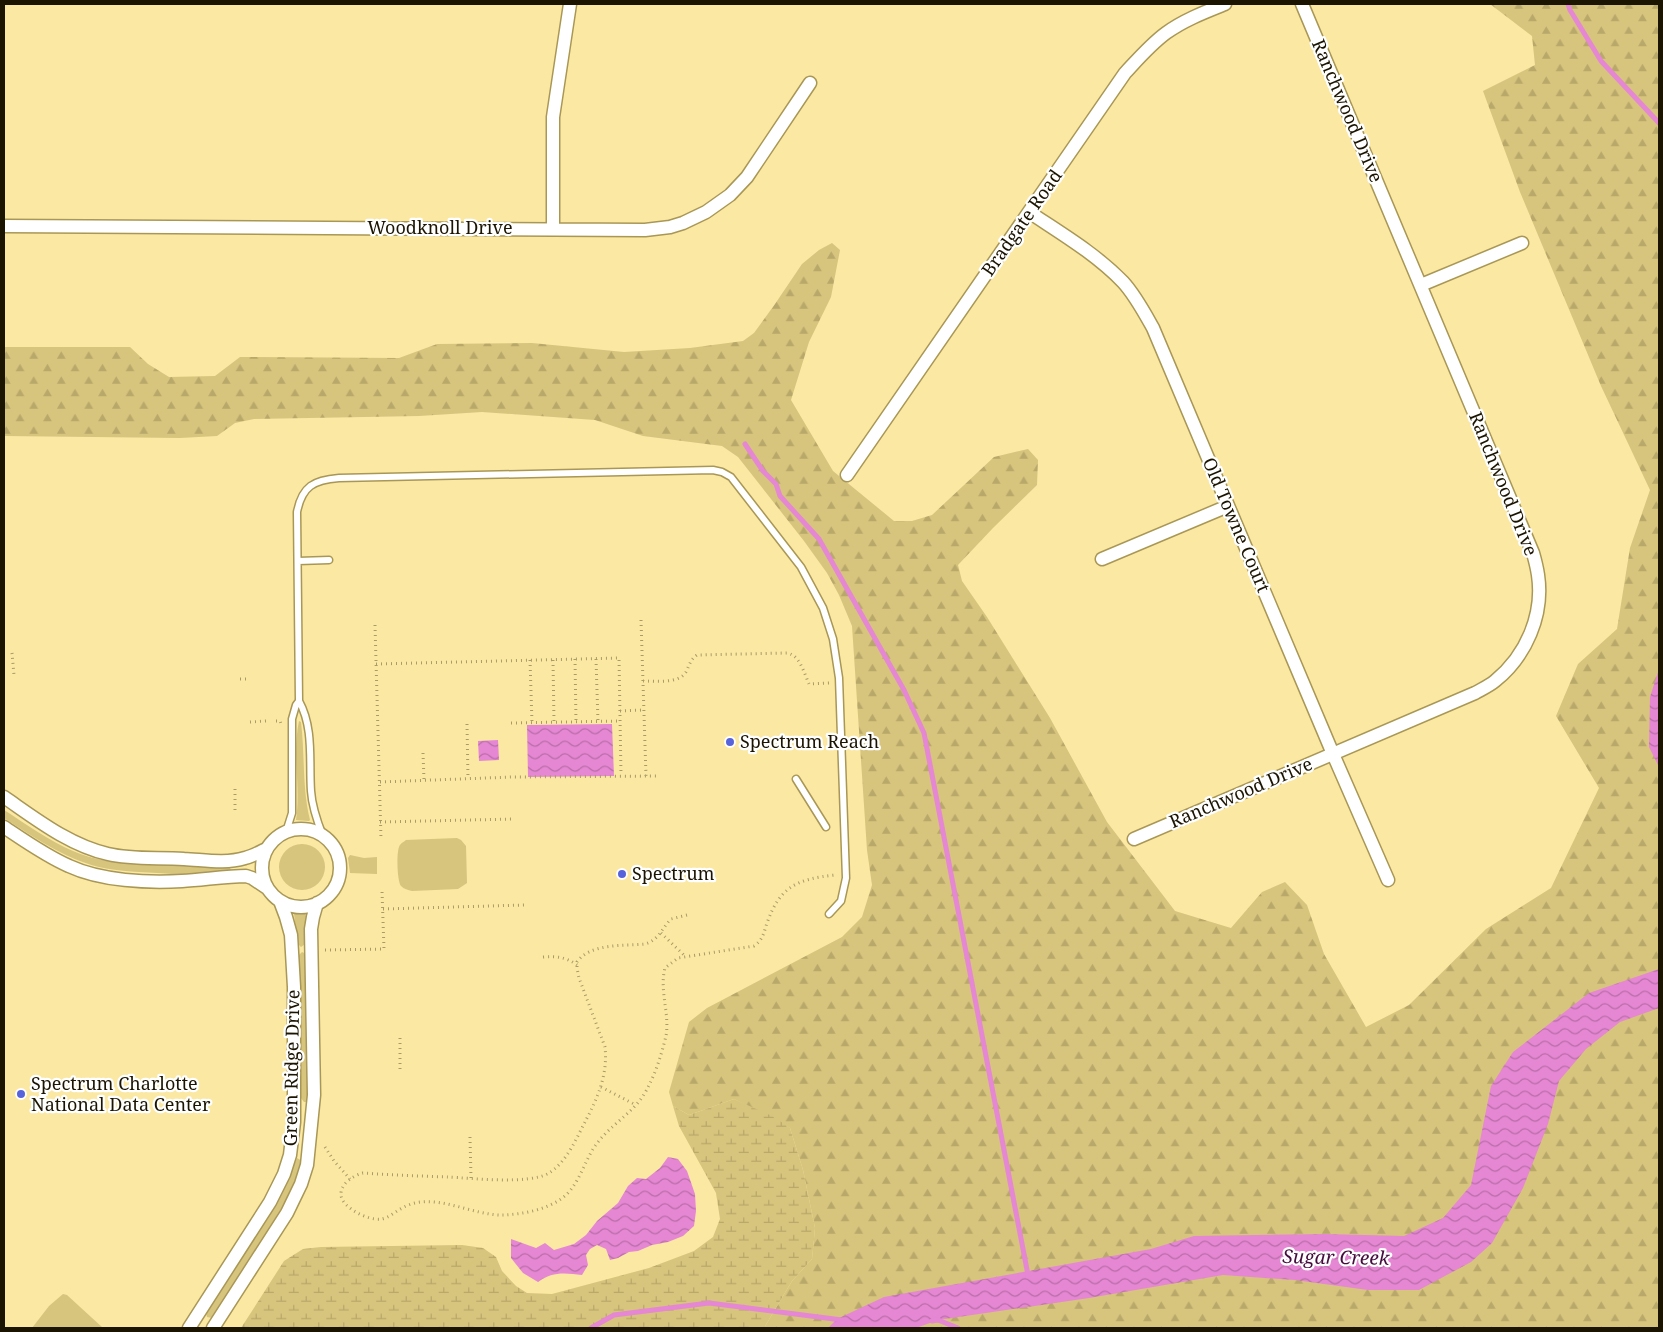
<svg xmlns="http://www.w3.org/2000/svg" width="1663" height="1332" viewBox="0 0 1663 1332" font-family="'Noto Serif',serif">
<defs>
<pattern id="forest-firs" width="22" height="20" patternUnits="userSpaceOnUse" patternTransform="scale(1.25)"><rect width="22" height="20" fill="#d7c47d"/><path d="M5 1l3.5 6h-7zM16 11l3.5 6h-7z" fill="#b8a86a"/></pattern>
<pattern id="wetland-marsh" width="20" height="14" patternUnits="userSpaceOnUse" patternTransform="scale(1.25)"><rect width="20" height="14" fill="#d7c47d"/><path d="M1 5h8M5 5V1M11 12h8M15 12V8" fill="none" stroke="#b8a86a"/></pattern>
<pattern id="water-waves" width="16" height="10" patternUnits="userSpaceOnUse" patternTransform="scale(1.25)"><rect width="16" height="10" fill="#e587d3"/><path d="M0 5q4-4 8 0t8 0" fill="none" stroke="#b96da9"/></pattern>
</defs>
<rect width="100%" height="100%" fill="#fae8a3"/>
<path fill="#d7c47d" d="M299,721L301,722C305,755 302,788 310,820L309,821L296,820C301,787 292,754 299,721Z
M4,810C26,824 49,841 73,851C113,868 150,863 191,865C204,866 217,867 230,868L231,870C216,877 188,875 171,874C147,872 122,872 99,867C63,858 34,837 4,818Z
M457,838L461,840L466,846L467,883L458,889L412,891C408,890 404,889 401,886C397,881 396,850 400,845C402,842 404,842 406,840Z
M279 867a23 23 0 1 1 46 0a23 23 0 1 1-46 0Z
M350,855L364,858L377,857V874L350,873L348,858Z
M294,914H305L306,916L304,929L305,944L301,947L298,944Z
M302,952L306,954L309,1099L306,1102H304L301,1098L298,956Z
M297,1158L302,1161L298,1176L285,1204L212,1318L207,1317L206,1313L278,1200L286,1184Z
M63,1294L67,1295L103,1328H32L49,1306Z"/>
<path fill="url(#forest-firs)" d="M1490,4H1659V1328H764L792,1281L812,1259L815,1228L803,1170L790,1128L734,1099L689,1115L673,1106L669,1092L689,1022L707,1008L842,937L862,917L872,885L867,850L852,626L839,595L827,573L804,541L738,457L722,446L643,436L595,420L482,412L419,416L254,419L235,423L217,436L180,438L4,436V347H130L148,364L169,377L215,376L240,357L399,358L437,344L532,343L624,352L690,348L743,341L754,333L775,304L802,264L819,250L832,243L840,250L831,297L809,342L791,400L833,471L894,521H912L932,515L994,457L1028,449L1038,460L1037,485L993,528L958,565L962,581L987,617L1050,718L1107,822L1175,911L1231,928L1262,892L1285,882L1307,905L1324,954L1366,1027L1409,1005L1486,929L1551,888L1599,788L1556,716L1578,664L1617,629L1630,548L1650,490L1601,386L1520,192L1483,91L1535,65L1532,36Z"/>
<path fill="url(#wetland-marsh)" d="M734,1099L774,1117L790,1128L803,1170L815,1228L812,1259L792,1281L764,1328H241L284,1261L303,1249L321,1247L462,1245L483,1248L496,1257L502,1271L516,1286L527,1293L552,1294L649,1268L694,1251L713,1237L720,1219L716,1193L679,1126L673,1106L689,1115Z"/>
<path fill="url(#water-waves)" d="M1659,669V767L1649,747L1650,697Z
M612,724L614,776L528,777L527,725Z
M498,740L499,760L479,761L478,741Z
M1659,969V1008L1620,1022L1586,1049L1559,1081L1548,1124L1523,1188L1492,1243L1471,1262L1419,1290H1368L1295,1280L1223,1275L1089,1298L938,1320L916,1328H828L837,1319L884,1297L1151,1249L1194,1236L1325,1234L1404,1236L1443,1218L1471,1185L1491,1086L1513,1052L1589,993Z
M668,1157L678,1159L687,1171L695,1194L696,1211L694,1226L683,1236L668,1242L652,1245L638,1251L629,1252L618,1258L610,1260L606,1249L597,1245L590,1249L586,1255L588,1265L582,1275C566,1273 552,1271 538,1282L523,1273L511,1258V1239L536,1248L545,1243L554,1250L574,1244L586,1235L597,1221L618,1203L628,1186L637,1178L646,1179L660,1168Z"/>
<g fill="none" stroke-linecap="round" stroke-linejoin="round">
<path stroke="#e587d3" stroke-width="5" d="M1568,4L1570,10L1601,61L1659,123
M745,444L763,471L776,484L780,496L819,539L904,690L924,733L1028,1275
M932,1321L938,1320L958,1328
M591,1328L614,1315L709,1303L842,1320"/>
<g stroke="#a99755" stroke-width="9">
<path id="lane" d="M298,561L329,560
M796,779L826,827
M286,832L292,813V719L296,705L299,701
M323,836C317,821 312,807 311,791C309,761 314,728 299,701L297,512C302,486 314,480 339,478L713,470L722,472L731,477L801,567L823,608L833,639L839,678L846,878L841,901L829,914"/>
</g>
<g stroke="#a99755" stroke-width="15">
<path id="street" d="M1029,212C1062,234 1096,254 1123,282C1135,295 1144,312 1153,328L1333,754L1388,880
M4,226L645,230L670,227L683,223L706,212L730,195L747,177L810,83
M553,229V117L570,4
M1421,285L1522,243
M847,475L1125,73C1138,59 1151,44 1166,33C1184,20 1205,12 1225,4
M1102,559L1228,506
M4,797C36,819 69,845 108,854C133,860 159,857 184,859C205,860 225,864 245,858C253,856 260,852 266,849
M4,827C25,841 46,856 69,866C101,881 148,883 182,881C203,880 225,876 246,876L252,878L267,888
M262 868a39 39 0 1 1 78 0a39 39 0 1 1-78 0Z
M1134,839L1475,693C1482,689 1489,686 1495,681C1526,656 1544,615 1538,575C1537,568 1535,560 1533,553L1302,4
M189,1328L270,1202L284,1174L290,1155L294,1122V987L291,935L286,917L280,901
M213,1328L287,1213L301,1184L307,1165L314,1095L311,929L313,917L317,903"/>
</g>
<path stroke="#a99b68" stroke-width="3" stroke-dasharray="1 4" stroke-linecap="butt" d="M641,620L646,776
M375,625L381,839
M12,653L14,675
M575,659L576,722
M596,659L598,722
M530,660L532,723
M553,660L554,722
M376,664L619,658L621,775
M240,679H247
M643,681C655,681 679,684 686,672C690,664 690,660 697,655L787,653C800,655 804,673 809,684L829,683
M620,711L643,710
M276,721H280L281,724
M250,722L266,721
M511,723L620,721
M467,724L468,779
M423,753L424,780
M380,782L513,777L659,776
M235,789V813
M380,822L514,819
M383,909L524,905
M687,915L671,919C662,928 659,940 645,944C624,946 590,943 577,962V968L579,978L605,1047C608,1074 598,1097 586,1120C577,1137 567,1162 549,1173C529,1185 472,1178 447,1177C419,1176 391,1175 363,1173C354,1175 340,1184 341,1195C342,1208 369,1221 381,1219C389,1218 396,1211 404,1207C435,1191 471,1216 504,1215C523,1214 545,1210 561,1199C580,1186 584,1159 598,1142C609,1128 624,1118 636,1105C651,1089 661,1057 666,1036C670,1014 659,990 665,968L678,958L754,946C763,940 764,932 767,923C780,886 798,879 835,875
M661,933L686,957
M325,950L384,949L382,891
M543,957C556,956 566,957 577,965
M400,1038V1070
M601,1087L636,1105
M470,1137L471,1178
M325,1147L334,1161L350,1179"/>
<use href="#lane" stroke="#fff" stroke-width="6"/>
<use href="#street" stroke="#fff" stroke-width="12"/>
</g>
<g fill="#5763da" stroke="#fff" stroke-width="2">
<circle cx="730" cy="742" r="5"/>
<circle cx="622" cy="874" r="5"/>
<circle cx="21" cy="1094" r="5"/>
</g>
<g text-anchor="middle" stroke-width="4.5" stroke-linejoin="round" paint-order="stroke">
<g font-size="18" fill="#1b1400" stroke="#fff">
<text transform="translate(1347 111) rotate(67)" y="6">Ranchwood Drive</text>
<text transform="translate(1022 223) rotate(-55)" y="6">Bradgate Road</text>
<text x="440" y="234">Woodknoll Drive</text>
<text transform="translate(1503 484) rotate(68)" y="6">Ranchwood Drive</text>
<text transform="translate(1236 525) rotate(67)" y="6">Old Towne Court</text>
<text transform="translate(1241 793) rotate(-23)" y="6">Ranchwood Drive</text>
<text transform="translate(292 1068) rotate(-89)" y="6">Green Ridge Drive</text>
</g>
<g font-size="18" fill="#1b1400" stroke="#fff" text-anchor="start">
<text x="740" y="748">Spectrum Reach</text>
<text x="632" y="880">Spectrum</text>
<text x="31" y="1090">Spectrum Charlotte<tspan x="31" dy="21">National Data Center</tspan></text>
</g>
<g font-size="19" font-style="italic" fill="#460c3e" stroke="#fff">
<text transform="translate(1336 1257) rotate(1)" y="7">Sugar Creek</text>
</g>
</g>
<rect width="1663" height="1332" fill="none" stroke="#1b1400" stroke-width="10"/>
</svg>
